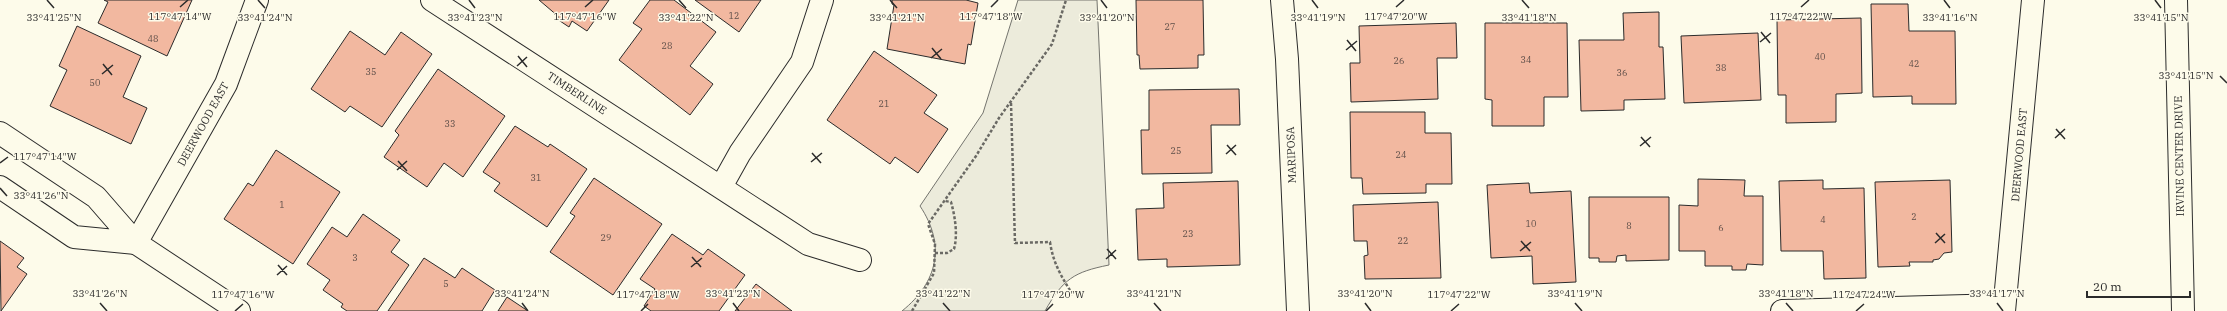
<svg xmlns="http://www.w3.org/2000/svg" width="2227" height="311" viewBox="0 0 2227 311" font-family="'IBM Plex Serif',serif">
<rect width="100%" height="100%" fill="#fdfbea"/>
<path fill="#ecebdb" stroke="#74746e" d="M1018,0H1097L1109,265C1074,272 1063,279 1045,311H902C938,282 946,245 920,206L983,113Z"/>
<path fill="#f2b8a0" stroke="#2b2b2b" d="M104,0H192L167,56L98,23L108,2Z
M539,0H609L587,31L572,21L569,27L557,19L559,17Z
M650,0H674L716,32L690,66L713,84L690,115L619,60L642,29L633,23Z
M695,0H761L739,32Z
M892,0H966L978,3L971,45L968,44L965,64L887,49L894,5L892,4Z
M1136,0H1203L1204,55H1198V68L1140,69L1139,55H1137Z
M1871,4H1908L1909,31H1955L1956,104H1912V96L1873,97Z
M1659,12V47H1663L1665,99L1624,100V110L1581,111L1579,40H1624L1623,13Z
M1861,18L1862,93L1836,94V122L1786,123V95H1778L1777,20Z
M1456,23L1457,58H1437L1438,99L1351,102L1350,63H1360L1359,26Z
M1485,23H1567L1568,97H1544V126H1492V100L1485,99Z
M77,26L141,56L123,97L147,108L131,144L50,106L67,70L59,66Z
M350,31L385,55L401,32L432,54L382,127L350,106L345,112L311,89Z
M1758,33L1761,100L1684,103L1681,36Z
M874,51L937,95L924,113L948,129L918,173L895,157L890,164L827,120Z
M438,69L505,116L463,177L444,163L427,187L384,157L399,135L395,131Z
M1239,89L1240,125H1211L1212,173L1142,174L1141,130H1149V90Z
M1350,112H1425V133H1451L1452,184H1426V193L1363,194L1362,178H1351Z
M515,126L548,147L550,144L587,169L547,227L494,191L500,183L483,172Z
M276,150L340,192L293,264L224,219L248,183L253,186Z
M594,178L662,224L613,295L550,252L575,216L570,213Z
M1698,179L1745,180L1744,196H1763V265L1747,264L1746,270H1732V266H1705V251H1679V205L1698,206Z
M1823,180V189L1864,188L1866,278L1824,279L1823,251H1781L1779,181Z
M1950,180L1952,252L1944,253L1939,259L1933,260V262H1909L1910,266L1878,267L1875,182Z
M1238,181L1240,265L1167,267V259L1138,260L1136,209L1164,208L1163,183Z
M1529,183L1530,193L1571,191L1576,282L1533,284L1532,256L1491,258L1487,185Z
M1589,197H1669V260L1626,261V255L1617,256L1616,262H1599V258H1589Z
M1438,202L1441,278L1365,279L1364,256L1368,255L1367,241H1354L1353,205Z
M363,214L400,240L391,252L409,265L377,311H347L341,307L343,304L323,290L330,280L307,264L332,227L347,237Z
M672,234L703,255L708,249L745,275L719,311H651L644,306L655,289L640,279Z
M0,241L24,258L17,267L27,274L1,311Z
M424,258L455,278L462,268L495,290L482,311H388Z
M756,284L792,311H735Z
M507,297L528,311H498Z"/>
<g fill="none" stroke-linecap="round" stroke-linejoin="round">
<g stroke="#2b2b2b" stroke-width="24">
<path id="minor" d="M432,0L808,244L860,260
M1282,0L1287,59L1298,311
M721,187L740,153L802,62L822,0
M136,243L239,311
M1782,311L2004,305"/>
</g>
<g stroke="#2b2b2b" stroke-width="24">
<path id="tertiary" d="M0,133L96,197L136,243
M0,187L74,237L136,243
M136,243L226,84L257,0
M2004,311L2033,0"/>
</g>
<g stroke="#2b2b2b" stroke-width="24">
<path id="primary" d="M2176,0L2183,311"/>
</g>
<path stroke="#6a6964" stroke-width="2.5" stroke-dasharray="3 2" stroke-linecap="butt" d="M1011,103L1015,243L1050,242C1053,263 1062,278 1073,295
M935,253H947L954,249C958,235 955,216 951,202L945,201
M912,311L934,273L935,244L928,224L976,156L999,118L1052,44L1066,0"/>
<use href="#minor" stroke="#fdfbea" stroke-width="22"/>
<use href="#tertiary" stroke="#fdfbea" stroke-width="22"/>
<use href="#primary" stroke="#fdfbea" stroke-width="22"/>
</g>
<path fill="none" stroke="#2b2b2b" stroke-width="1.5" d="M47,0L54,8M258,0L265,8M469,0L475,8M679,0L686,8M890,0L897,8M1101,0L1107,8M1312,0L1318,8M1522,0L1529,8M1944,0L1950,8M2155,0L2161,8M180,7L188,0M585,7L593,0M991,7L998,0M1396,7L1404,0M1801,7L1809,0M1761,32L1770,43M1347,40L1356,51M1760,42L1771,33M932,48L941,59M1346,50L1357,41M518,56L527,67M931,58L942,49M103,64L112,75M517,66L527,57M102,74L113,65M2220,76L2227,83M2056,129L2065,139M1641,137L1650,147M2055,138L2065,129M1227,145L1236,155M1640,146L1651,137M812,153L821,163M1226,154L1236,145M398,161L407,171M811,162L822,153M0,163L8,157M397,170L407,161M0,188L7,196M1936,233L1945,243M1521,241L1530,251M1935,243L1945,234M1107,249L1116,259M1520,251L1531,242M692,257L701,267M1106,259L1116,250M278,265L287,275M691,267L702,258M277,275L287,266M100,303L107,311M522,303L528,311M733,303L739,311M943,303L950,311M1154,303L1161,311M1365,303L1371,311M1575,303L1582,311M1786,303L1793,311M1997,303L2003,311M235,311L243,304M641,311L648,304M1046,311L1053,304M1451,311L1459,304M1856,311L1864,304"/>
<g text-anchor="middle" stroke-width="3" stroke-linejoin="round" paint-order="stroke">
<g font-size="9" fill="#5d4e48">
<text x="734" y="19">12</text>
<text x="1170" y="30">27</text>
<text x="153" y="42">48</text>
<text x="667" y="49">28</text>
<text x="1820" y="60">40</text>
<text x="1526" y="63">34</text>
<text x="1399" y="64">26</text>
<text x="1914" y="67">42</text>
<text x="1721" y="71">38</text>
<text x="371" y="75">35</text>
<text x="1622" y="76">36</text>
<text x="95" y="86">50</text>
<text x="884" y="107">21</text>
<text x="450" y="127">33</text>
<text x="1176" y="154">25</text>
<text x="1401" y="158">24</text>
<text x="536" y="181">31</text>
<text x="282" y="208">1</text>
<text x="1914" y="220">2</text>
<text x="1823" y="223">4</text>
<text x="1531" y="227">10</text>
<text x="1629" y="229">8</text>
<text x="1721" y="231">6</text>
<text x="1188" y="237">23</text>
<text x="606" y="241">29</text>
<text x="1403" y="244">22</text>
<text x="355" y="261">3</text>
<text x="446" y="287">5</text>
</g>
<g font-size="11" fill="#2b2b2b" stroke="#fdfbea">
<text transform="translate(577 93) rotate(33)" y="4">TIMBERLINE</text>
<text transform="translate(203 124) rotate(-61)" y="4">DEERWOOD EAST</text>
<text transform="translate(1291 155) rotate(-92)" y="4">MARIPOSA</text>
<text transform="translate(2019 155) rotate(-85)" y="4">DEERWOOD EAST</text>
<text transform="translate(2179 156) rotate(-91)" y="4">IRVINE CENTER DRIVE</text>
</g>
</g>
<g font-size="10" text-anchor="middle" fill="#2b2b2b" stroke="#fdfbea" stroke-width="3" stroke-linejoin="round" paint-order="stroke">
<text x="180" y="20">117°47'14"W</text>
<text x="585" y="20">117°47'16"W</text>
<text x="991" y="20">117°47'18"W</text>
<text x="1396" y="20">117°47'20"W</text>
<text x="1801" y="20">117°47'22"W</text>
<text x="54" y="21">33°41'25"N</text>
<text x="265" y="21">33°41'24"N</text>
<text x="686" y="21">33°41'22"N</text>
<text x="1107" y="21">33°41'20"N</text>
<text x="1529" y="21">33°41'18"N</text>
<text x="1950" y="21">33°41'16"N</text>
<text x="475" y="21">33°41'23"N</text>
<text x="897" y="21">33°41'21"N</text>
<text x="1318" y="21">33°41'19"N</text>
<text x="2161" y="21">33°41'15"N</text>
<text x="2186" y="79">33°41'15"N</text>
<text x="45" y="160">117°47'14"W</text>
<text x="41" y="199">33°41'26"N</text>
<text x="100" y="297">33°41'26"N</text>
<text x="522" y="297">33°41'24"N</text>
<text x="733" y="297">33°41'23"N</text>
<text x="943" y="297">33°41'22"N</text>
<text x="1154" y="297">33°41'21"N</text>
<text x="1365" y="297">33°41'20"N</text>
<text x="1575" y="297">33°41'19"N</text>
<text x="1786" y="297">33°41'18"N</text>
<text x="1997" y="297">33°41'17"N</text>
<text x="243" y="298">117°47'16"W</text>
<text x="648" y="298">117°47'18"W</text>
<text x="1053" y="298">117°47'20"W</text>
<text x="1459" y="298">117°47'22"W</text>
<text x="1864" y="298">117°47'24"W</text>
</g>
<path d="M2087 291v6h103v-6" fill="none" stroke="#2b2b2b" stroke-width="2"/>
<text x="2093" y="291" font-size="12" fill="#2b2b2b" stroke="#fdfbea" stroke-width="3" paint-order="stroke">20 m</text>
</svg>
